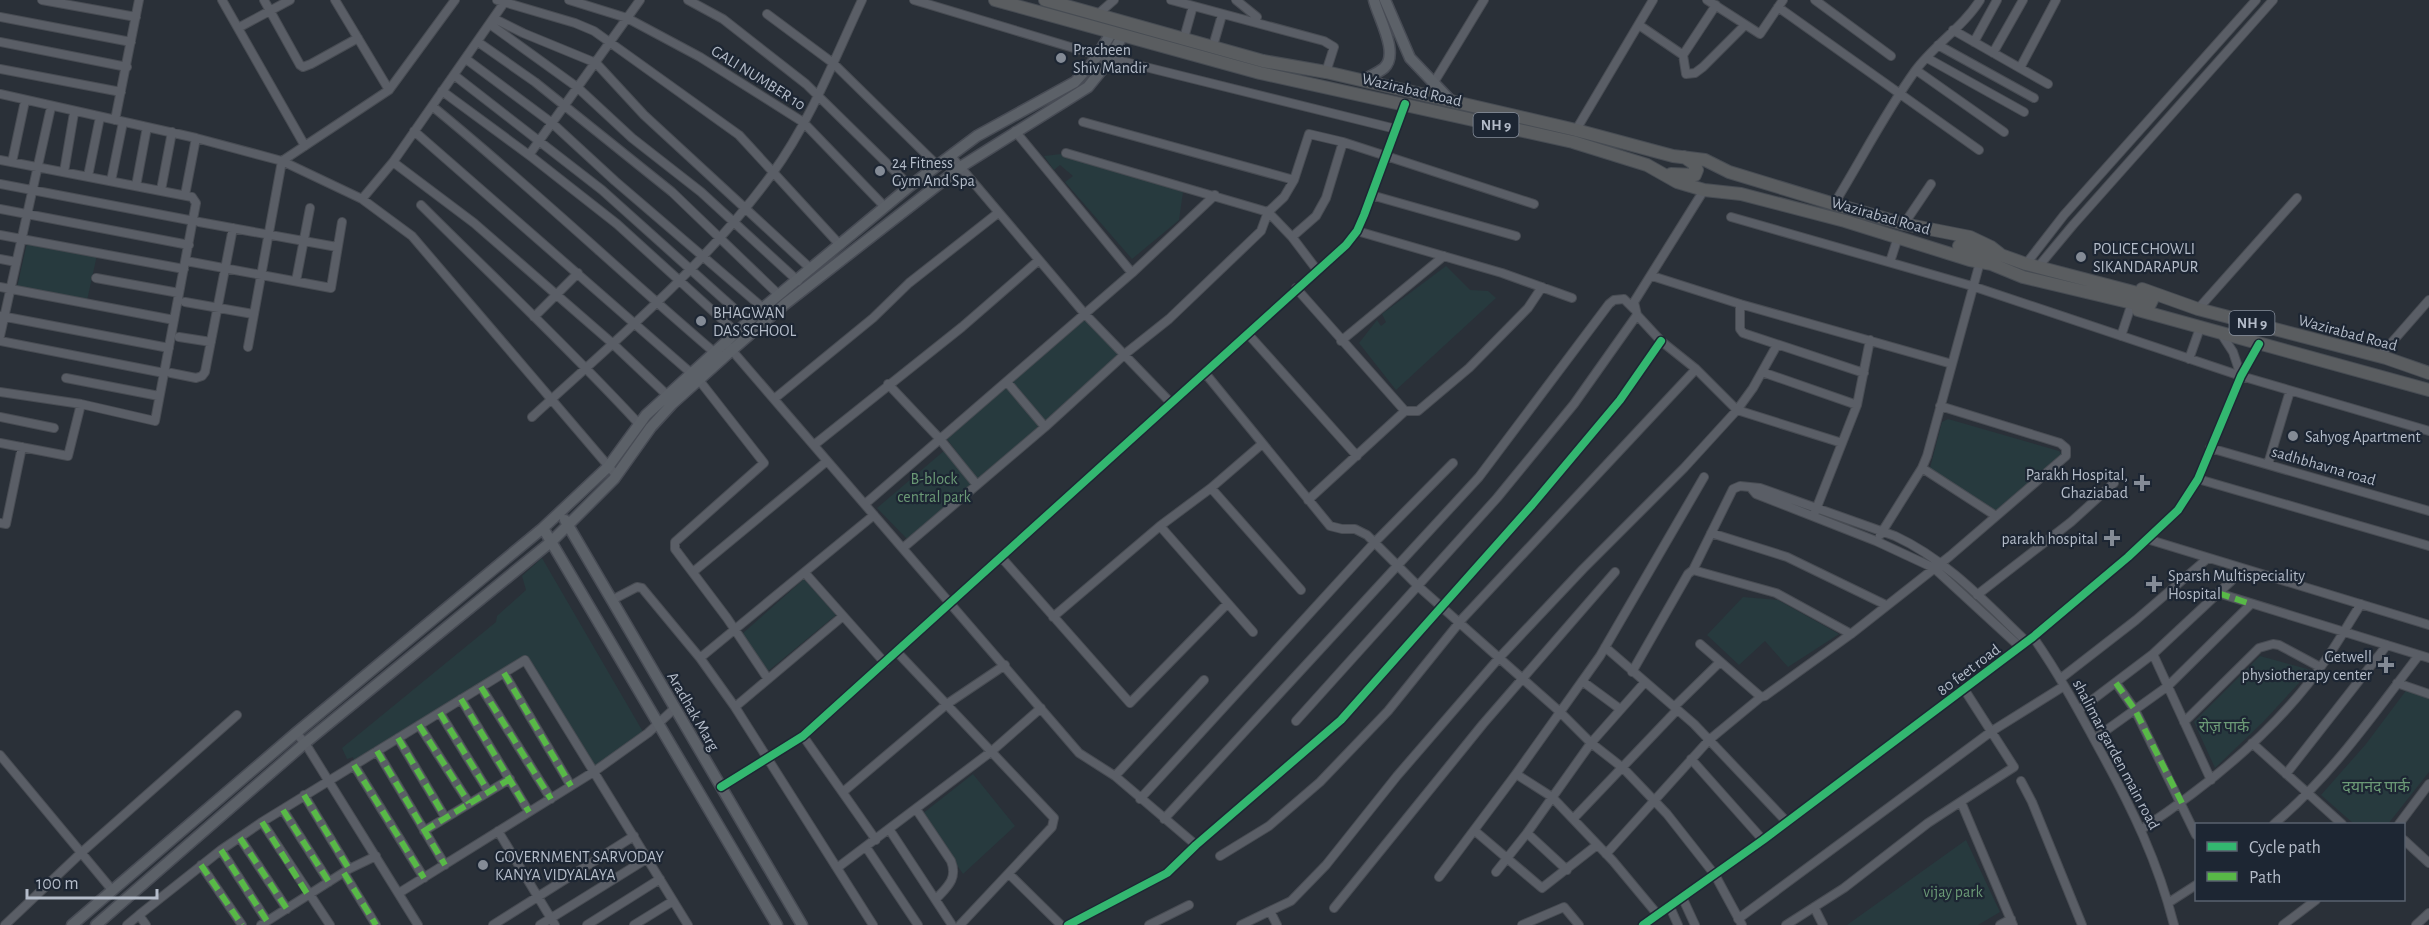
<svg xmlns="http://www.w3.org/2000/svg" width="2429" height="925" viewBox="0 0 2429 925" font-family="'Alegreya Sans','Noto Sans Devanagari',sans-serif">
<rect width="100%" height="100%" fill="#2a3038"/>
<path fill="#273a3e" d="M1061,154L1183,192L1179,220L1132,259L1065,182L1073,176L1060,165L1054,170L1044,156Z
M27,243L97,255L86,305L16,292Z
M1446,266L1470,290L1488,291L1496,298L1396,390L1359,343L1377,320L1381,326L1386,322L1382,314Z
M1084,315L1123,354L1045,423L1011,382Z
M1007,386L1040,427L978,480L947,439Z
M1948,419L2059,451L2066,459L2001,517L1930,468L1942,422Z
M945,450L972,484L907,539L877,508Z
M542,558L646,737L596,768L528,659L354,761L353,757L347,759L342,748L496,622L497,616L526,590L522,576Z
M804,579L836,615L767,672L742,634Z
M1743,597L1778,600L1839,634L1788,667L1765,641L1739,665L1707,635Z
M2260,656L2311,670L2263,722L2215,768L2194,722Z
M2408,688L2429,697V772L2388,824H2354L2321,795L2366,744Z
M973,774L1015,826L963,874L922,814Z
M1966,840L2000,912L1978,925H1847Z"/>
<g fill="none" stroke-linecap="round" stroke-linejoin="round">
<g stroke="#484c53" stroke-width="10">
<path id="minor" d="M42,0L136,17
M222,0L305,146
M264,0L300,65L303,67L311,64L358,38
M335,0L389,90
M497,0L575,23L594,31L739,135L840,245
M569,0L627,18L700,57L803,122L885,207
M688,0L723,19L806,84L910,186
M914,0L1097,55L1396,129
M1171,0L1324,41L1334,47L1326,72
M1236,0L1257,17
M1707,0L1760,34L1783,0
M1815,0L1891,56
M1716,5L1683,55L1686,74L1695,73L1703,67L1745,25
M1778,7L1979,150
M767,14L833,63L938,166
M1097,15L1114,0
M0,17L131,42
M495,19L523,33L596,63L644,115L811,269
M491,25L577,87L632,138L701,192L798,281
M1639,25L1683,55
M238,28L290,0
M1953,30L2048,84
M1184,38L1193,6
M0,42L127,67
M478,42L535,82L672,192L779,295
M1974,42L1997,0
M1938,45L2034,98
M1213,46L1222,15
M1993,53L2023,0
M1927,58L2024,112
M466,59L552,123L615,181L763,308
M2020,68L2056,0
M0,69L121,92
M1916,70L2004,132
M454,75L602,190L748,321
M1433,84L1484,0
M442,91L533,158L617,224L736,332
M0,94L196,138L282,161L362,199L412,236L616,475
M432,106C529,185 619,271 714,352
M115,120L139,0
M1083,122L1294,180
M1576,130L1653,0
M414,131L691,373
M1015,131L1132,273
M1066,153L1268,212L1292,237L1317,270
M529,155L640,0
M951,156L1084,313L1171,403
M0,160L192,197L196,203L155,421L81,404L0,392
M12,162L25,101
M393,162L474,223L612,343L667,395
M64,172L74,113
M88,176L100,117
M111,181L123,122
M0,184L194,221
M136,186L147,127
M161,190L172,132
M1704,190L1634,302L1637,315L1661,341L1696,369L1737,410L1842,443
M185,195L196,138
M1371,195L1516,236
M362,199L393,162L506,0
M1834,204C1861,160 1885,113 1915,71C1934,45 1963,27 1980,0
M421,205C494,278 569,348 639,424
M0,209L189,245
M1731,217L1972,286L2241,376L2429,431
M199,222L337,247
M1904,224L1931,184
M1357,231L1502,273L1572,298
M0,235L184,269
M1292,237L1316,216L1326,198L1343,142
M0,259L16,262
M186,261L331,288L342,222
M1890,262L1898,237
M2026,264L2064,215L2256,0
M2038,267L2073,225L2273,0
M1652,276L1740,304L1952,364
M96,278L179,293
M296,281L310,208
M0,287L174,320
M1296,288L1405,411H1418L1469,368L1528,308L1542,287
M185,302L253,314
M1740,304V329L1743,333L1864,373
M2198,309L2297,198
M1,316L169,348
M534,317L578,273
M1248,334L1357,456
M2222,335L2233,352L2241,376
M0,336L51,107
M2121,336L2131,306
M179,337L211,342
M0,341L164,373
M1341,341L1444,256
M248,347L282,161L389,90L455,0
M729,347L1079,753L1115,776L1196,845
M2379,357L2429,300
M2189,359L2200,328
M1762,372L1857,405
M171,373L196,378L202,376L205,372L233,228
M1205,373L1330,526L1342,529H1355L1367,535L1419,587L1559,711L1591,743L1623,768L1667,814L1715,875L1742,925
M66,378L159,396
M699,380L764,463L675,542V549L727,618L768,679
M1007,382L1045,427
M888,384L939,438L977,485
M774,399L873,318L909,283L998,213
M0,417L54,428
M532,417C616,340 705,266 772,174C810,122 835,58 862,0
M0,443L68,456L81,404
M814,445L962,327L1039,260
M2210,448L2429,511
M2268,464L2290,391
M1922,468L1996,516
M2198,479L2429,546
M1211,488L1301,590
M1751,488L1756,494L1876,541L1934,568L2020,647
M1308,500L1405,411
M865,504L1132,273L1215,195
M1815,512L1857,405L1870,340
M0,523L6,524L22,447
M1160,526L1253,632
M1711,533L1787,557L1886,605
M1880,535L1922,468L1927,456L1980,262
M2147,539L2429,625
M903,548L1045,427L1125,354L1169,319L1261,231L1268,212L1284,197L1294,180L1309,134L1343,142L1534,204
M1001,557L1130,703L1227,604
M1693,570L1733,489L1740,486L1760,488L1895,536C1947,560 1986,603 2027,642
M693,572L827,461
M805,573L885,663
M2218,593L2429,658
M1977,595L2071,522L2114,483
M612,600L637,587L642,588L700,658L735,707L873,925
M1053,617L1160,526L1211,488L1262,444
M2033,637C2059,674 2080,713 2101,752C2132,808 2158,862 2174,925
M1700,644L1761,697L1765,696L1851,634L1950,556L2066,456V448L2060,443L1940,406
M1605,647L1694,724L1787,822
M897,652L1054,818L1052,827L960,925
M2153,654L2211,780
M700,658L874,515
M1632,672L1688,574L1693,570L1776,593L1851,634
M504,673L571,786
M2060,679L2136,620L2208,558
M1582,681L1620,709
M2116,683L2135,710L2196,835
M2397,683L2429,694
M481,687L551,799
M461,699L529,812
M735,707L843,616
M1674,707L1720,662
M2079,710L2153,654L2244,569
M440,713L488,791
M1296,721L1497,498L1574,404L1637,315
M2184,722L2259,648L2273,644L2279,645L2320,667
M419,725L469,803
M296,733L305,743L418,925
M803,736L876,840
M398,738L445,817
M2094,739L2168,686L2251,604
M2252,743L2342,824
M377,751L445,865
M0,755L113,891
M1691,759L1763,840
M354,765L424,878
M2286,774L2387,645
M1115,776L1204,680
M2021,781L2032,802L2082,925
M721,787L803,736L1346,245L1357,231L1364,215L1405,104
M843,792L947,704L1005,665
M304,795L349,869
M1140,799L1374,543L1453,463
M1961,802L2013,925
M916,809L951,861C958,879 947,887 936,899
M283,810L329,882
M1164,819L1479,477L1609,304L1614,300L1624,299L1634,309
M1573,819L1677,710
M262,822L330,925
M2274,824C2331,776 2374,714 2419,655
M2399,824L2429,784
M889,829L952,925
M2142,829C2212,783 2282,726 2329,655C2340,639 2350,621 2361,604
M424,831L510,779
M498,831L555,925
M1475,831L1542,888L1597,845
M1527,833L1567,870
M240,838L287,909
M2404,840L2429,863
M866,847L918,925
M221,850L267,921
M1606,854L1709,740L1761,697
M1220,856L1269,826L1320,782L1388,711L1463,618L1696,369
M201,865L242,925
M837,868L992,751L1041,708
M1496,872L1527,833L1591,743L1645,682
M344,873L376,925
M1009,874L1061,925
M1439,877L1516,774
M399,893L595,771L648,733L675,708
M1683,899L1695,925
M2168,903L2196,885
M1670,907L1678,925
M1814,907L1823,925
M1334,908L1483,724L1615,572
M1270,911L1291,901L1326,865L1397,776L1499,658L1583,569L1684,468L1737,410L1753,388L1777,345
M1658,915L1613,861L1552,797L1516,774L1600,656L1704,477
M1738,919L1992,731L2064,686
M5,925L82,852L237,715
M127,925L139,915
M146,925L139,915L221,850L262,822L525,660L688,925
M261,925L349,869L376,856
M493,925L634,836
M540,925L648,858
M587,925L660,879
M634,925L673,901
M1068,925L1167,873L1196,845L1341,720L1532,505L1620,400L1661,341
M1149,925L1189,905
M1241,925L1270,911L1277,925
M1522,925L1564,907L1579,925
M1643,925L1763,840L2033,637L2128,557L2178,510L2198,479L2241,376L2259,344
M1786,925L1844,888L1928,823L2014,767L1964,689
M2000,925L2011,919
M2283,925L2316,900
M2416,925L2429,913"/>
</g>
<g stroke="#484c55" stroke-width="13">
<path id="major" d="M1385,0L1410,58L1451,101
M1363,80C1370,76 1378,73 1384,68C1400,54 1378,17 1374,0
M565,520L802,925
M543,528L777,925
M72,925L296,733L543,528L608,467L646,415L763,308L910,186L977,136L1075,82L1093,62L1112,32
M96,925L305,743L552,541L614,479L651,427L672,404L732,350L785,304L962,166L1088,87L1105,66L1123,35"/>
</g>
<g stroke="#474c53" stroke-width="14">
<path id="highway" d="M995,0L1260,73L1573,142L1647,165L1677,182L1704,190L1741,194L1845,221L1970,260L1992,264
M1045,0L1263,61L1326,72L1576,130L1673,156L1705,160L1729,172L1834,204L1904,224L1970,237L1991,247L2000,254
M1671,174L1695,175L1697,170L1693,163L1684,157
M1962,243L1973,245L2026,264L2145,295L2152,300L2149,306H2145L2023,277L1967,254L1961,250L1959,246Z
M2142,289L2198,309L2386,358L2429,373
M2138,310L2429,390"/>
</g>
<use href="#minor" stroke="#5a5e66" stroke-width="8"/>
<use href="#major" stroke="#5c6168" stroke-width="10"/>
<use href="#highway" stroke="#5a5d60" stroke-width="12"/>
<path stroke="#58b947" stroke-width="6" stroke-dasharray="12 6" stroke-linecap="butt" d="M2218,593L2251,604
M504,673L571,786
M2116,683L2135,710L2182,803
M481,687L551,799
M461,699L529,812
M440,713L488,791
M419,725L469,803
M398,738L445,817
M377,751L445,865
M354,765L424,878
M304,795L349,869
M283,810L329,882
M262,822L308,895
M424,831L510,779
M240,838L287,909
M221,850L267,921
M201,865L242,925
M344,873L376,925"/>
<g stroke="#1d2633" stroke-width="11">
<path id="cycleway" d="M721,787L803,736L1346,245L1357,231L1364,215L1405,104
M1068,925L1167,873L1196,845L1341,720L1532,505L1620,400L1661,341
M1643,925L1763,840L2033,637L2128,557L2178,510L2198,479L2241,376L2259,344"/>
</g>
<use href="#cycleway" stroke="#33b770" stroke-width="8"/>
</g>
<g fill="#848b96" stroke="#1d2633" stroke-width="2">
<circle cx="1061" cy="58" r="6"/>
<circle cx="880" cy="171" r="6"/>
<circle cx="2081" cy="257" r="6"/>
<circle cx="701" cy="321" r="6"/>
<circle cx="2293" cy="436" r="6"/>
<path d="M2139 474h6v6h6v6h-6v6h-6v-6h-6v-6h6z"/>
<path d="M2109 529h6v6h6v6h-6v6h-6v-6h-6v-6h6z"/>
<path d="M2151 575h6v6h6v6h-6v6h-6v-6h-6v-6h6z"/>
<path d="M2383 656h6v6h6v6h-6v6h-6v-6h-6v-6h6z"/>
<circle cx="483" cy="865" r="6"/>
</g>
<g text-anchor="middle" stroke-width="4.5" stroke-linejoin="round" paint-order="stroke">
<g fill="#1d2633" stroke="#878f9c" stroke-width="1.5">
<rect x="1473.5" y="113" width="45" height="24" rx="4.5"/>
<rect x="2229.5" y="311" width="45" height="24" rx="4.5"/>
</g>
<g font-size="15" font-weight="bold" fill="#b4bcc9">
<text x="1496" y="130">NH 9</text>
<text x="2252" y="328">NH 9</text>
</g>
<g font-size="16" fill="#b4bcc9" stroke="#1d2633" text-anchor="start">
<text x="1073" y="55">Pracheen<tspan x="1073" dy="18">Shiv Mandir</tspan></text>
<text x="892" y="168">24 Fitness<tspan x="892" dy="18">Gym And Spa</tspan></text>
<text x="2093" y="254">POLICE CHOWLI<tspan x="2093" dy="18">SIKANDARAPUR</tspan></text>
<text x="713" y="318">BHAGWAN<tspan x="713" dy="18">DAS SCHOOL</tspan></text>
<text x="2305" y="442">Sahyog Apartment</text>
<text x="2128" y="480" text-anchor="end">Parakh Hospital,<tspan x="2128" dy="18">Ghaziabad</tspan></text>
<text x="2098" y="544" text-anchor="end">parakh hospital</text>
<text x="2168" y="581">Sparsh Multispeciality<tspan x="2168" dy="18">Hospital</tspan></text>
<text x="2372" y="662" text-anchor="end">Getwell<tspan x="2372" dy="18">physiotherapy center</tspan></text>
<text x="495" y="862">GOVERNMENT SARVODAY<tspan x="495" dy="18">KANYA VIDYALAYA</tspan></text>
</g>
<g font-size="16" fill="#b4bcc9" stroke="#1d2633">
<text transform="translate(759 77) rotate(32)" y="6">GALI NUMBER 10</text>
<text transform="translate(1412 89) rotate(13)" y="6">Wazirabad Road</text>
<text transform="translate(1881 215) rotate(16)" y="6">Wazirabad Road</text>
<text transform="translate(2348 332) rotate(15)" y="6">Wazirabad Road</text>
<text transform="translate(2324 465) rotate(16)" y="6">sadhbhavna road</text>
<text transform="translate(1968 669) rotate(-37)" y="6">80 feet road</text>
<text transform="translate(694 711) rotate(60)" y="6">Aradhak Marg</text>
<text transform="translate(2117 754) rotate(62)" y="6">shalimar garden main road</text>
</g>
<g font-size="16" fill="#6b9a76" stroke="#1d2633">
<text x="934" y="484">B-block<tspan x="934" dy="18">central park</tspan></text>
<text x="2224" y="732">रोज़ पार्क</text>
<text x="2376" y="792">दयानंद पार्क</text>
<text x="1953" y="897">vijay park</text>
</g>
</g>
<rect x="2195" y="823" width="210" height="78" fill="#1d2633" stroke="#59626f" stroke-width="1.5"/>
<rect x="2207" y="842" width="30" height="9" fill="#33b770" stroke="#59626f" stroke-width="1.5"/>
<text x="2249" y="853" font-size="18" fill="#b4bcc9">Cycle path</text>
<rect x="2207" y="872" width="30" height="9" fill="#58b947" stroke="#59626f" stroke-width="1.5"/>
<text x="2249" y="883" font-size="18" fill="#b4bcc9">Path</text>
<path d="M27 889v9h130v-9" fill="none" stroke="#b4bcc9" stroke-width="3"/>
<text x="36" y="889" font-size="18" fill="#b4bcc9" stroke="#1d2633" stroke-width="4.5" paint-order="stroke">100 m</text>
</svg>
